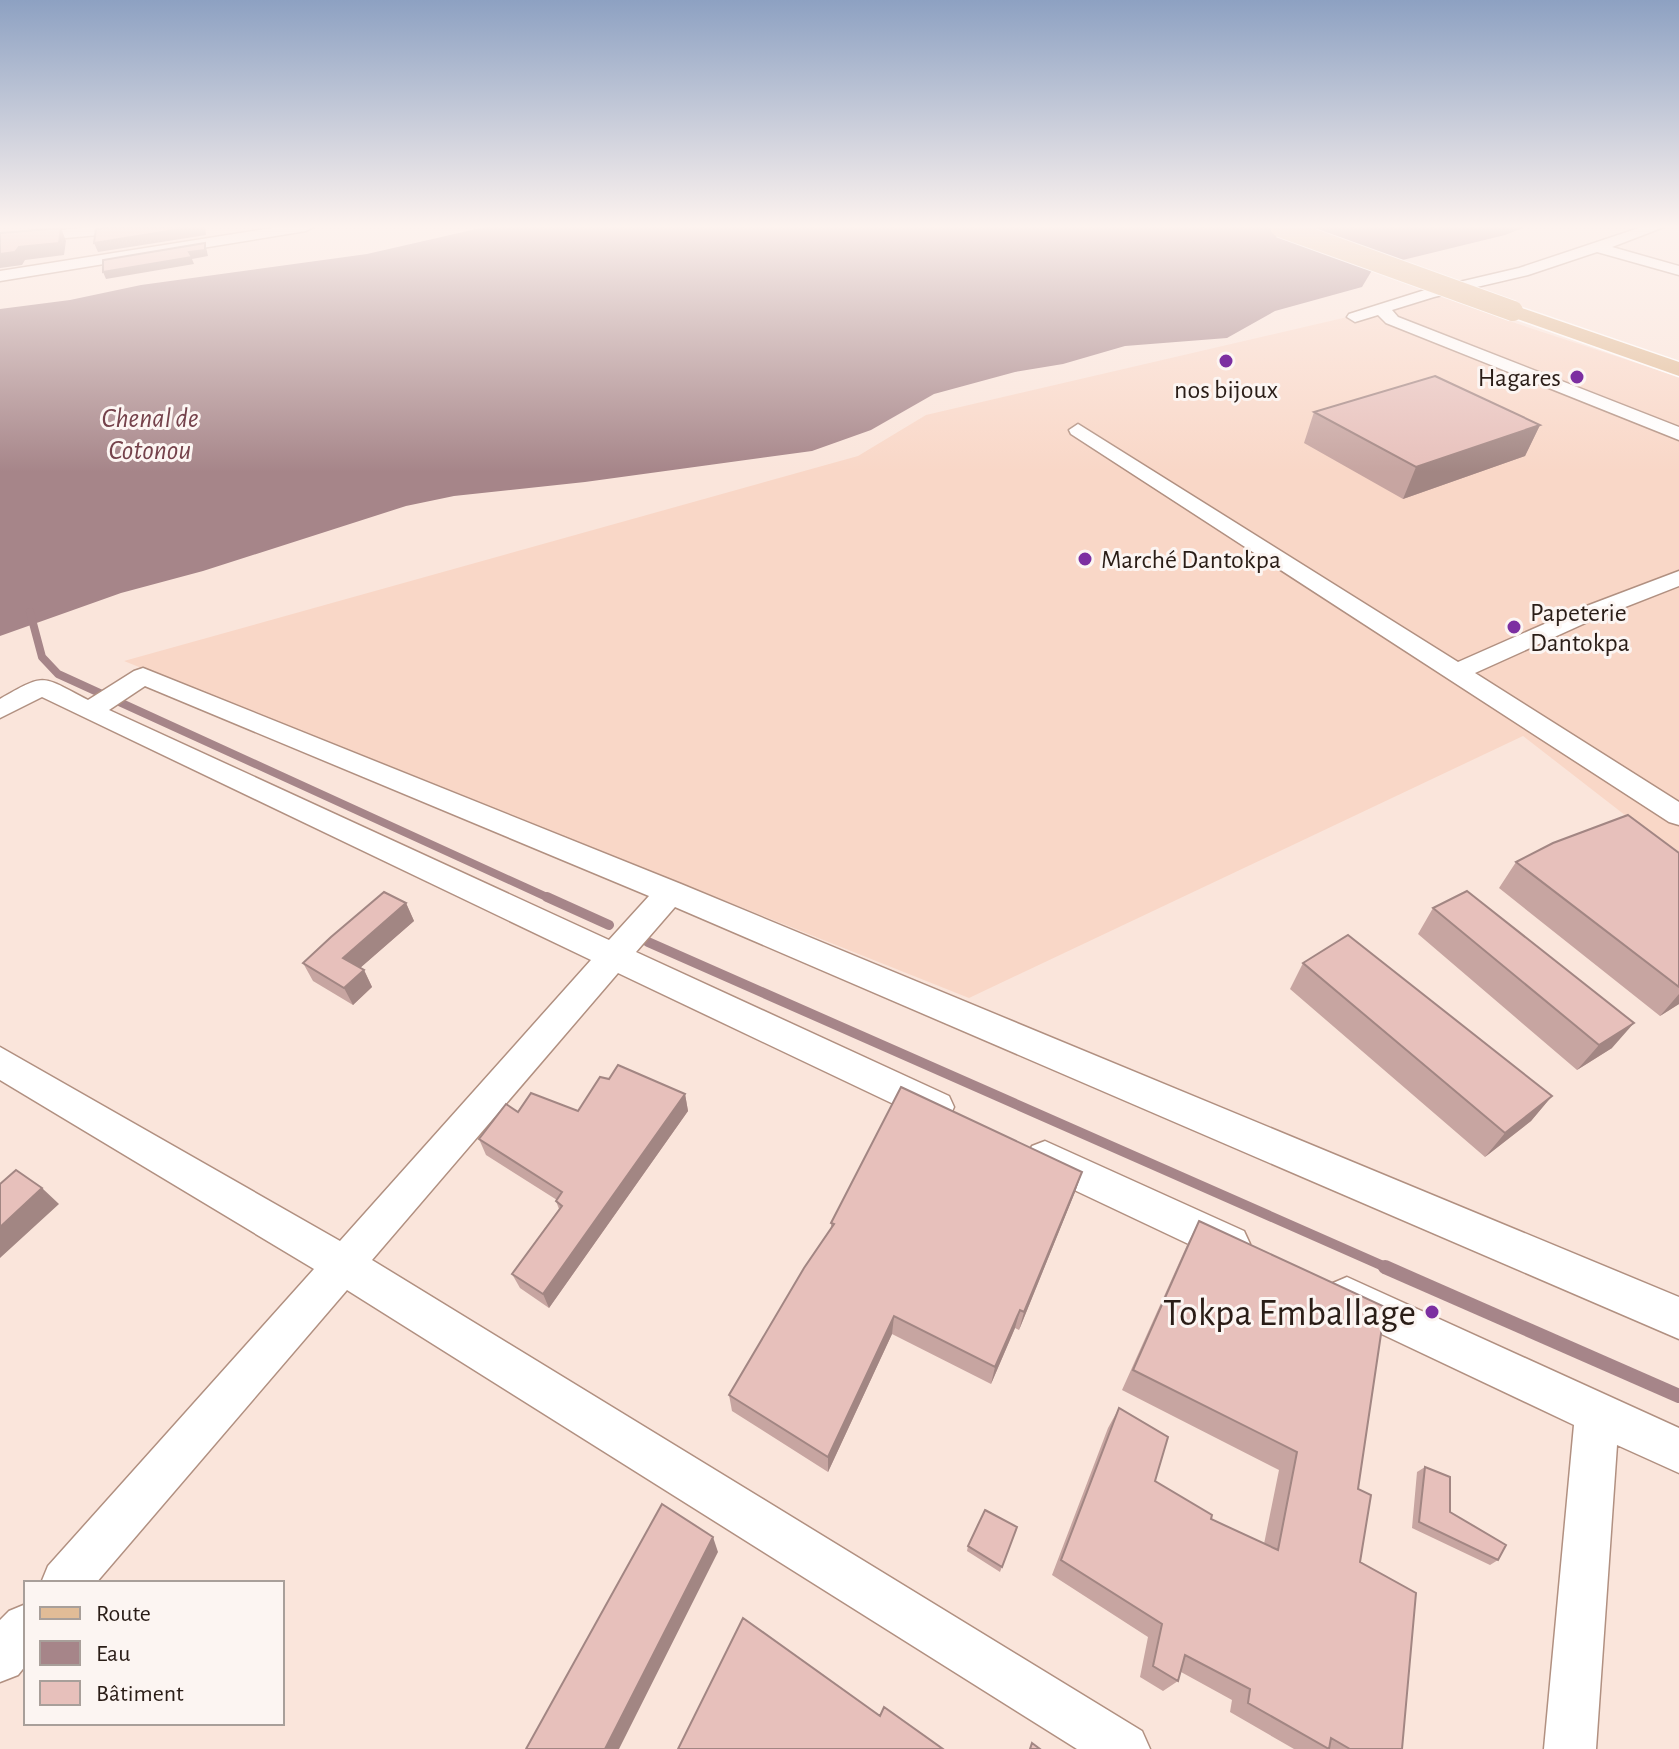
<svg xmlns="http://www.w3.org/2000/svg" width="1679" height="1749" viewBox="0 0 1679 1749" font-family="'Alegreya Sans',sans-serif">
<rect width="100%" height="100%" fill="#fae5db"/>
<path fill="#f9d7c7" d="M1442,295L1503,319L1679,377V857L1523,736L969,998L124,661L858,456L926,415Z"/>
<path fill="#a68589" d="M485,227H1525L1505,235L1374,267L1362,287L1275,311L1227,338L1125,346L1063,364L1015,372L934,394L871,430L812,451L585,482L454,496L406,506L203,571L121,593L0,636V309L70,300L141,285L367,254Z"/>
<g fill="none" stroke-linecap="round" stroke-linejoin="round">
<path stroke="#a68589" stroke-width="6" d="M30,611L31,614"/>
<path stroke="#a68589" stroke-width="8" d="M30,612L42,657L58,674L551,899"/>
<path stroke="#a68589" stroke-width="10" d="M547,897L609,925
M648,942L1390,1269"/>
<path stroke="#a68589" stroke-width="14" d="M1385,1267L1679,1396"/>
<g stroke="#b19081" stroke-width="3">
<path id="minor" d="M92,227H149L142,231L0,244V236Z
M278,227H313L306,231L0,281V271Z
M1642,227H1664L1612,247L1679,266V275L1597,252L1528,275L1434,297L1392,310L1398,317L1679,427V440L1386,323L1378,315L1355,322L1347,317L1349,314L1425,290L1519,268Z
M1078,424L1458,662L1576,610L1679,571V586L1592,620L1475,673L1679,802V825L1669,822L1071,434L1069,430Z
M143,668L681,884L1679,1297V1339L675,907L636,952L949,1096L954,1107L949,1118L936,1123L923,1118L618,973L372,1260L1142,1731L1150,1749H1077L347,1290L96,1583H41L48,1566L314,1269L0,1080V1047L340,1241L591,960L42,697L0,718V699C47,672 41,676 88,700L134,671ZM145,686L649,896L609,940L109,710Z
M1045,1141L1244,1231L1250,1244L1244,1257L1230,1263L1216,1257L1032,1170L1026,1158L1032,1146Z
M1347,1277L1679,1428V1473L1617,1445L1596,1749H1544L1574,1425L1333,1311L1327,1297L1333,1283Z
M26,1604V1665L18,1675L0,1682V1620L9,1611Z"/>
</g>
<g stroke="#fff" stroke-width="3">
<path id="major" d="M1513,305L1679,362V376L1506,315L1503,311Z"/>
</g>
<use href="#minor" fill="#fff" fill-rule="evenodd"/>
<use href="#major" fill="#e1bc97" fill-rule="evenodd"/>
<g stroke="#fff" stroke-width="22" stroke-linecap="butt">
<path id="major-bridge" d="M1280,227L1513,311"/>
</g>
<use href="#major-bridge" stroke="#e1bc97" stroke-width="20"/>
</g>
<path fill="#c7a5a1" d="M1314,412L1540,425L1525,456L1403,499L1304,443Z
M1679,853V1004L1660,1016L1499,888L1516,862Z
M406,903L414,921L360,968L364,970L372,987L353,1005L313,981L303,963Z
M1433,908L1612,1048L1577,1070L1418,934Z
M1303,963L1552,1096L1531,1121L1485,1157L1290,989Z
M685,1094L688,1111L549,1308L520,1288L512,1274L559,1209L556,1201L557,1200L486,1155L479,1139L518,1112L578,1111Z
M1082,1172L1075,1192L1019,1330L1015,1328L991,1384L892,1334L828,1472L732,1411L729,1395L831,1229V1223Z
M1199,1221L1358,1489L1360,1562L1402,1749H1294L1230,1712L1232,1700L1181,1672L1178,1681L1163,1691L1140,1677L1148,1637L1052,1575L1108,1428L1119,1408L1155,1481L1211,1519L1264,1544L1279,1470L1122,1390L1187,1245Z
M1425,1467L1450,1512L1498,1560L1490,1565L1412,1528L1417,1472Z
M1017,1527L1000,1572L967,1551L968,1546Z"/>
<path fill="#a28683" d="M194,227H205L206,235L98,252L94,243Z
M61,228L66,241L64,255L25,260L22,265L0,268V254L19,247Z
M205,243L208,256L192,259L194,264L106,279L103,272Z
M1540,425L1525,456L1403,499L1416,467Z
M406,903L414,921L352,975L343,958Z
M364,970L372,987L353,1005L344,988Z
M1679,994V1004L1660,1016Z
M1634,1023L1612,1048L1577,1070L1599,1045Z
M685,1094L688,1111L549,1308L543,1294Z
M1552,1096L1531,1121L1485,1157L1505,1133Z
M1082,1172L1075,1192L1019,1330L1024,1312Z
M42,1188L59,1204L0,1258V1227Z
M1020,1310L1015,1328L991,1384L995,1367Z
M894,1316L892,1334L828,1472V1457Z
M713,1537L718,1552L619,1749H605Z"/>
<path fill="#e7c0bb" stroke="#a28683" stroke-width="2" d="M109,227H194L94,243L96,229Z
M61,228L59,243L19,247L15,252L0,254V233Z
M205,243V250L189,252L192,257L103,272V260Z
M1435,376L1540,425L1416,467L1314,412Z
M1628,815L1679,853V987L1516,862L1553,843Z
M1467,891L1634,1023L1599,1045L1433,908Z
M384,892L406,903L343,958L364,970L344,988L303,963L331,937Z
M1348,935L1552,1096L1505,1133L1303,963Z
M618,1065L685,1094L543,1294L512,1274L562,1206L556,1201L562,1192L479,1139L506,1104L518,1112L531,1093L578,1111L600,1077L609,1079Z
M901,1087L1082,1172L1024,1312L1020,1310L995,1367L894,1316L828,1457L729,1395L804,1268L834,1224L831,1223Z
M16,1170L42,1188L0,1227V1184Z
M1199,1221L1385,1307L1358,1489L1371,1495L1360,1562L1416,1593L1402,1749H1350L1331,1738L1329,1749L1248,1703L1250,1689L1185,1655L1178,1681L1153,1666L1162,1624L1061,1560L1119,1408L1168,1437L1155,1481L1212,1515L1211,1519L1278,1550L1297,1452L1133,1370Z
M1425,1467L1450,1477V1512L1506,1545L1498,1560L1419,1522Z
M662,1504L713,1537L605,1749H526Z
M985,1510L1017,1527L1002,1567L968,1546Z
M743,1618L880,1716L884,1707L943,1749H678Z
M1032,1743L1040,1749H1030Z"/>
<linearGradient id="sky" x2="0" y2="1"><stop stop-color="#8da1c2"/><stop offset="0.48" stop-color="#fdf3ef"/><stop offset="1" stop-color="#fdf3ef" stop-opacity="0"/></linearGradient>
<rect width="1679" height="472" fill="url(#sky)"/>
<g fill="#7c2fa1" stroke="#fcf5f2" stroke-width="3">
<circle cx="1226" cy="361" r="8"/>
<circle cx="1577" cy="377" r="8"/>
<circle cx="1085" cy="559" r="8"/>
<circle cx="1514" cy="627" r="8"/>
<circle cx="1432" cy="1312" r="8"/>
</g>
<g text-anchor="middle" stroke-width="6" stroke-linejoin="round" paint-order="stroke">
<g font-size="26" fill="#2a1d17" stroke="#fcf5f2" text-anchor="start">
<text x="1561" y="386" text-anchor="end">Hagares</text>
<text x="1226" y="398" text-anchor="middle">nos bijoux</text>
<text x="1101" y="568">Marché Dantokpa</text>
<text x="1530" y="621">Papeterie<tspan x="1530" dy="30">Dantokpa</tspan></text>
</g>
<g font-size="28" font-style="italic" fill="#75424b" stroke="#fcf5f2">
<text x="150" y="427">Chenal de<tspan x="150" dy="32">Cotonou</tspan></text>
</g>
<g font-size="38" fill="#2a1d17" stroke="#fcf5f2" text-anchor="end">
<text x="1416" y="1325">Tokpa Emballage</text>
</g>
</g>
<rect x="24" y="1581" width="260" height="144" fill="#fcf5f2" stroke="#a89f9a" stroke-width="2"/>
<rect x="40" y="1607" width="40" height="12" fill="#e1bc97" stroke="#a89f9a" stroke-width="2"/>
<text x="96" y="1621" font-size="24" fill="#2a1d17">Route</text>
<rect x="40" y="1641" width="40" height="24" fill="#a68589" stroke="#a89f9a" stroke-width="2"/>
<text x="96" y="1661" font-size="24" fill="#2a1d17">Eau</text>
<rect x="40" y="1681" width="40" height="24" fill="#e7c0bb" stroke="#a89f9a" stroke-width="2"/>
<text x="96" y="1701" font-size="24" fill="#2a1d17">Bâtiment</text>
</svg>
